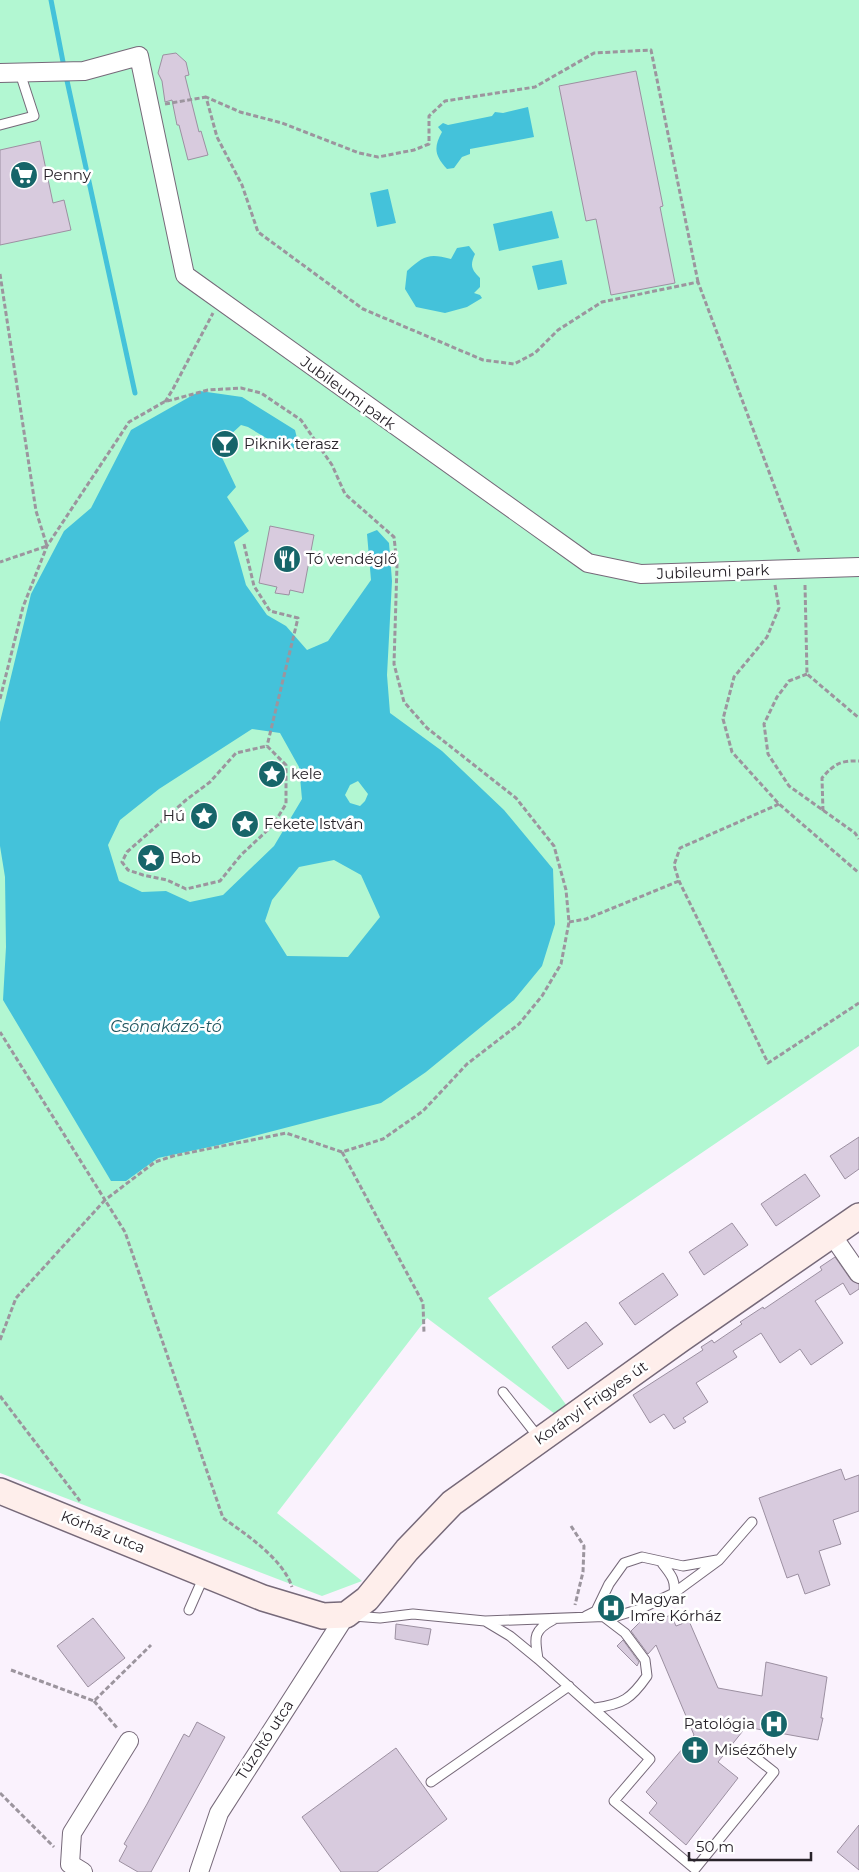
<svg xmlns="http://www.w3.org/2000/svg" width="859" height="1872" viewBox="0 0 859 1872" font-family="Montserrat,sans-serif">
<rect width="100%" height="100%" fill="#faf2fd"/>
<path fill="#b2f7d2" d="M0,0H859V1046L488,1298L567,1406L555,1414L427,1318L277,1513L362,1581L322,1596L0,1473Z"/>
<path fill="#44c2da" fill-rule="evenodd" d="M528,107L534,137L470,149V154L462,157L454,168L447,169C435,156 433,148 442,132L438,127L443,123L448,125L492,116L495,112L503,113Z
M388,189L396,223L377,227L370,193Z
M552,211L559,238L499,251L493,224Z
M469,246L475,254C470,265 471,269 480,278V287L474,293L480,295L482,298L467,307L445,313L416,307L405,289L407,271C424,256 428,253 451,259L457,248Z
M562,260L567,284L538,290L532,266Z
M200,391L242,397L295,430L299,447L286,450L248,427L241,425L217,447L236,487L227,497L249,531L234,542L246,585L267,615L286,626L307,650L328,641L371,580L367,534L377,530L389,543L392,581L387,675L390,713L442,751L504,810L553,869L555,924L542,966L514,1000L426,1072L381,1103L219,1145L158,1158L126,1181H111L3,1000L6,947L5,877L0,846V722L31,594L64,531L91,508L131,430ZM252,729L280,733L299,767L302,799L274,846L223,895L190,902L166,891L142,892L119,881L108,845L120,820L159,789ZM358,781L368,794L365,801L360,806L350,803L345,795L350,785ZM334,860L361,875L380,917L348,957L287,956L265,921L272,900L299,867Z"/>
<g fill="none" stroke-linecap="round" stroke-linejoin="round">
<path stroke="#44c2da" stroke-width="5" d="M51,0L64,67
M66,76L135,393"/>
</g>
<path fill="#d8cbde" stroke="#9c90a1" d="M176,53L186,62L189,75L185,76L199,132L201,131L208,155L188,160L179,125H177L172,100L165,102L162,81L158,73L163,55Z
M636,71L663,206L660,207L675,283L611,295L596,219L586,221L559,86Z
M40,141L53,203L64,200L71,230L0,245V150Z
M270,526L314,535L303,593L290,590L289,595L275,593L277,587L259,583Z
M859,1137V1169L845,1179L830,1156Z
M805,1174L820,1196L776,1226L761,1204Z
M732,1223L748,1245L704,1275L689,1252Z
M835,1257L851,1280L859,1284V1289L850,1295L843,1283L815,1301L843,1343L811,1365L800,1349L780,1363L761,1333L733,1351L737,1357L696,1383L708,1402L683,1418L686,1422L674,1429L664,1414L650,1423L633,1395L703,1350L701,1347L712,1340L714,1343L742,1324L740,1322L763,1307L764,1309L822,1270L820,1267Z
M663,1273L678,1295L635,1325L619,1303Z
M586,1322L603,1344L568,1369L552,1347Z
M841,1469L845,1480L859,1475V1511L833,1520L841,1544L819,1551L830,1585L805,1594L798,1574L787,1578L759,1498Z
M659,1612L663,1618L671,1615L676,1626L689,1621L718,1688L762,1696L766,1662L827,1677L821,1718H823L818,1740L746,1727L718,1762L738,1778L686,1845L649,1813L657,1803L646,1792L694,1735L656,1645L648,1654L631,1631L644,1618Z
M93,1618L125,1658L88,1687L57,1646Z
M396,1624L431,1629L428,1645L395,1639Z
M623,1640L639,1662L637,1666L617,1646Z
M197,1722L225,1737L151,1872H138L119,1861L127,1846L124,1844L147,1804L184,1734L189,1737Z
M396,1748L447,1819L377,1872H341L302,1817Z
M859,1825V1870L837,1852Z"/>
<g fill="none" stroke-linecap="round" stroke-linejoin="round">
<g stroke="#766979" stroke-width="11">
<path id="service" d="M0,125L34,116L20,73
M503,1392L539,1438
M662,1563C670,1574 676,1579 674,1593
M189,1610L204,1576
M353,1616L380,1618L413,1614L485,1621L510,1636L538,1659L650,1759L614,1801L695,1869L774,1772L751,1754
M586,1616L596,1611L609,1584L624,1563L642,1557L683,1566L717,1560
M485,1621L617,1616L640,1609L674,1593L719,1560L752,1522
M538,1659C535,1638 532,1631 553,1620
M595,1708C623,1704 631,1699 647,1676L645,1660L625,1633L604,1617
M431,1782L569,1686"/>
</g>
<g stroke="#766979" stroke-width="20">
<path id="minor" d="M0,73L84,71L139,56L185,275L588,563L641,574L859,567
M832,1235L859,1274
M83,1872L70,1864L72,1833L129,1741
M199,1872L219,1813L346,1615"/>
</g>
<g stroke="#766979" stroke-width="28">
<path id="secondary" d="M0,1491L263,1598L323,1616L346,1615L367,1599L407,1550L452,1503L681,1339L859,1216"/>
</g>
<path stroke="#9c959e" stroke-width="3" stroke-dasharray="5 2.5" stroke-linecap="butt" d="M165,104L206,97
M0,274L36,511L47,546L0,562
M698,282L651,50L594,53L535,87L445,101L429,116V144L414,150L378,157L359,153L282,123L240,112L206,97L217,137L242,185L258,232L363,309L483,360L514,364L535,353L558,330L602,302L698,282L799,552
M165,402L173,389L213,313
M244,544L254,586L270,611L298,618L267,746
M775,585L779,608L767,637L734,677L723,719L732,752L779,804L859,873
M805,585L807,674L859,718
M807,674L789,681L777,697L764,724L768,754L789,786L855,833L859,839
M0,699L23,607L47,546L129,422L164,402L208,390L241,388L261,393L301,420L332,465L345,494L394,537L397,565L394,664L404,702L427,728L516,798L554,846L566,890L569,922L561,964L542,996L519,1024L467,1064L423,1111L383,1139L342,1152L286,1133L173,1156L155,1162L105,1200L0,1032
M267,746L286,765V804L273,825L241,855L220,881L186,889L167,880L143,875L128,870L122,862L127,852L186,800L210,782L236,753Z
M779,804L680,848L674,865L679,881L768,1063L859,1003
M823,811L822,778C833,765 840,760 859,761
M569,922L586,919L679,881
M342,1152L423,1303L424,1333
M0,1340L16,1298L105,1200L125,1232L223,1518C247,1535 283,1559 292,1587
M0,1396L80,1501
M571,1526L584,1546L583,1572L575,1605
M11,1670L94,1701L151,1645
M94,1701L118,1729
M0,1793L54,1847"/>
<use href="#service" stroke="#fff" stroke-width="9"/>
<use href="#minor" stroke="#fff" stroke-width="18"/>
<use href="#secondary" stroke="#feeeeb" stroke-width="25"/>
</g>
<defs>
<g id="supermarket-disc" transform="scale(1.4375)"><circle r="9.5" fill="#166569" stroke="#fff"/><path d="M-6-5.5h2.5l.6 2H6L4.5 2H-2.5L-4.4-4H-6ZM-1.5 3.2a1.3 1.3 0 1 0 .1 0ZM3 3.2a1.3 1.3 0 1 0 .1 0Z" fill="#fff"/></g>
<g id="bar-disc" transform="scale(1.4375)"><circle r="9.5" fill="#166569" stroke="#fff"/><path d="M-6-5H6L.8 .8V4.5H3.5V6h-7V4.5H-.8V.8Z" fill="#fff"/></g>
<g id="restaurant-disc" transform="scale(1.4375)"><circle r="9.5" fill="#166569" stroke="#fff"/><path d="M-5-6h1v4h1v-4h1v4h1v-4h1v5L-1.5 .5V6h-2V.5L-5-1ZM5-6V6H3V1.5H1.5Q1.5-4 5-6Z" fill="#fff"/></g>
<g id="sight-disc" transform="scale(1.4375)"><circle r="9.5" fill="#166569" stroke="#fff"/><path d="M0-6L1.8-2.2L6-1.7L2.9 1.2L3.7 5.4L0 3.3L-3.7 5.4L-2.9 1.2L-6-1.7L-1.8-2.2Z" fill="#fff"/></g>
<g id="hospital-disc" transform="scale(1.4375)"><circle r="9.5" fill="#166569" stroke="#fff"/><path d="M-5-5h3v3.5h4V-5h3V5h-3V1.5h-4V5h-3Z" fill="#fff"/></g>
<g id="church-disc" transform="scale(1.4375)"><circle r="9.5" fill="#166569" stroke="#fff"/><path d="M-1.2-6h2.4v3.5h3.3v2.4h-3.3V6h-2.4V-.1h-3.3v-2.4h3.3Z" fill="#fff"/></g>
</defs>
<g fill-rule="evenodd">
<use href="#supermarket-disc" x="24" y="175"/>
<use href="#bar-disc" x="225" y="444"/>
<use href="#restaurant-disc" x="287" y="559"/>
<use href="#sight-disc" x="272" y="774"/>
<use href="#sight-disc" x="204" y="816"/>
<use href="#sight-disc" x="245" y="824"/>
<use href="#sight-disc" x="151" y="858"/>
<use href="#hospital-disc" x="611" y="1608"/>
<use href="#hospital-disc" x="774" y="1724"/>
<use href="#church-disc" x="695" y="1750"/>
</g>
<g text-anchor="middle" stroke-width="5" stroke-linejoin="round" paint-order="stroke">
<g font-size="15" fill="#28232a" stroke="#fff" text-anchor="start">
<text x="43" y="180">Penny</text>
<text x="244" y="449">Piknik terasz</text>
<text x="306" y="564">Tó vendéglő</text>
<text x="291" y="779">kele</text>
<text x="185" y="821" text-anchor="end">Hú</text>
<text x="264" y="829">Fekete István</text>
<text x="170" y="863">Bob</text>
<text x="630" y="1604">Magyar<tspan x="630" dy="17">Imre Kórház</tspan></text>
<text x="755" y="1729" text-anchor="end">Patológia</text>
<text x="714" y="1755">Misézőhely</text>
</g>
<g font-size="15" fill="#28232a" stroke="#fff">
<text transform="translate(348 393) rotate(36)" y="5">Jubileumi park</text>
<text transform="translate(713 572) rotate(-2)" y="5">Jubileumi park</text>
<text transform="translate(591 1403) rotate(-35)" y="5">Korányi Frigyes út</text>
<text transform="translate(103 1532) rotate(22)" y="5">Kórház utca</text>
<text transform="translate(265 1740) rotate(-57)" y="5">Tűzoltó utca</text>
</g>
<g font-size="16" font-style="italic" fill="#1f545e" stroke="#fff">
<text x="166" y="1032">Csónakázó-tó</text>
</g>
</g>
<path d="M689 1852v8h122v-8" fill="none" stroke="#28232a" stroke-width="2.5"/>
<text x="696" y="1852" font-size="15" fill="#28232a" stroke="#ffffff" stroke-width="4" paint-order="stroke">50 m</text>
</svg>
